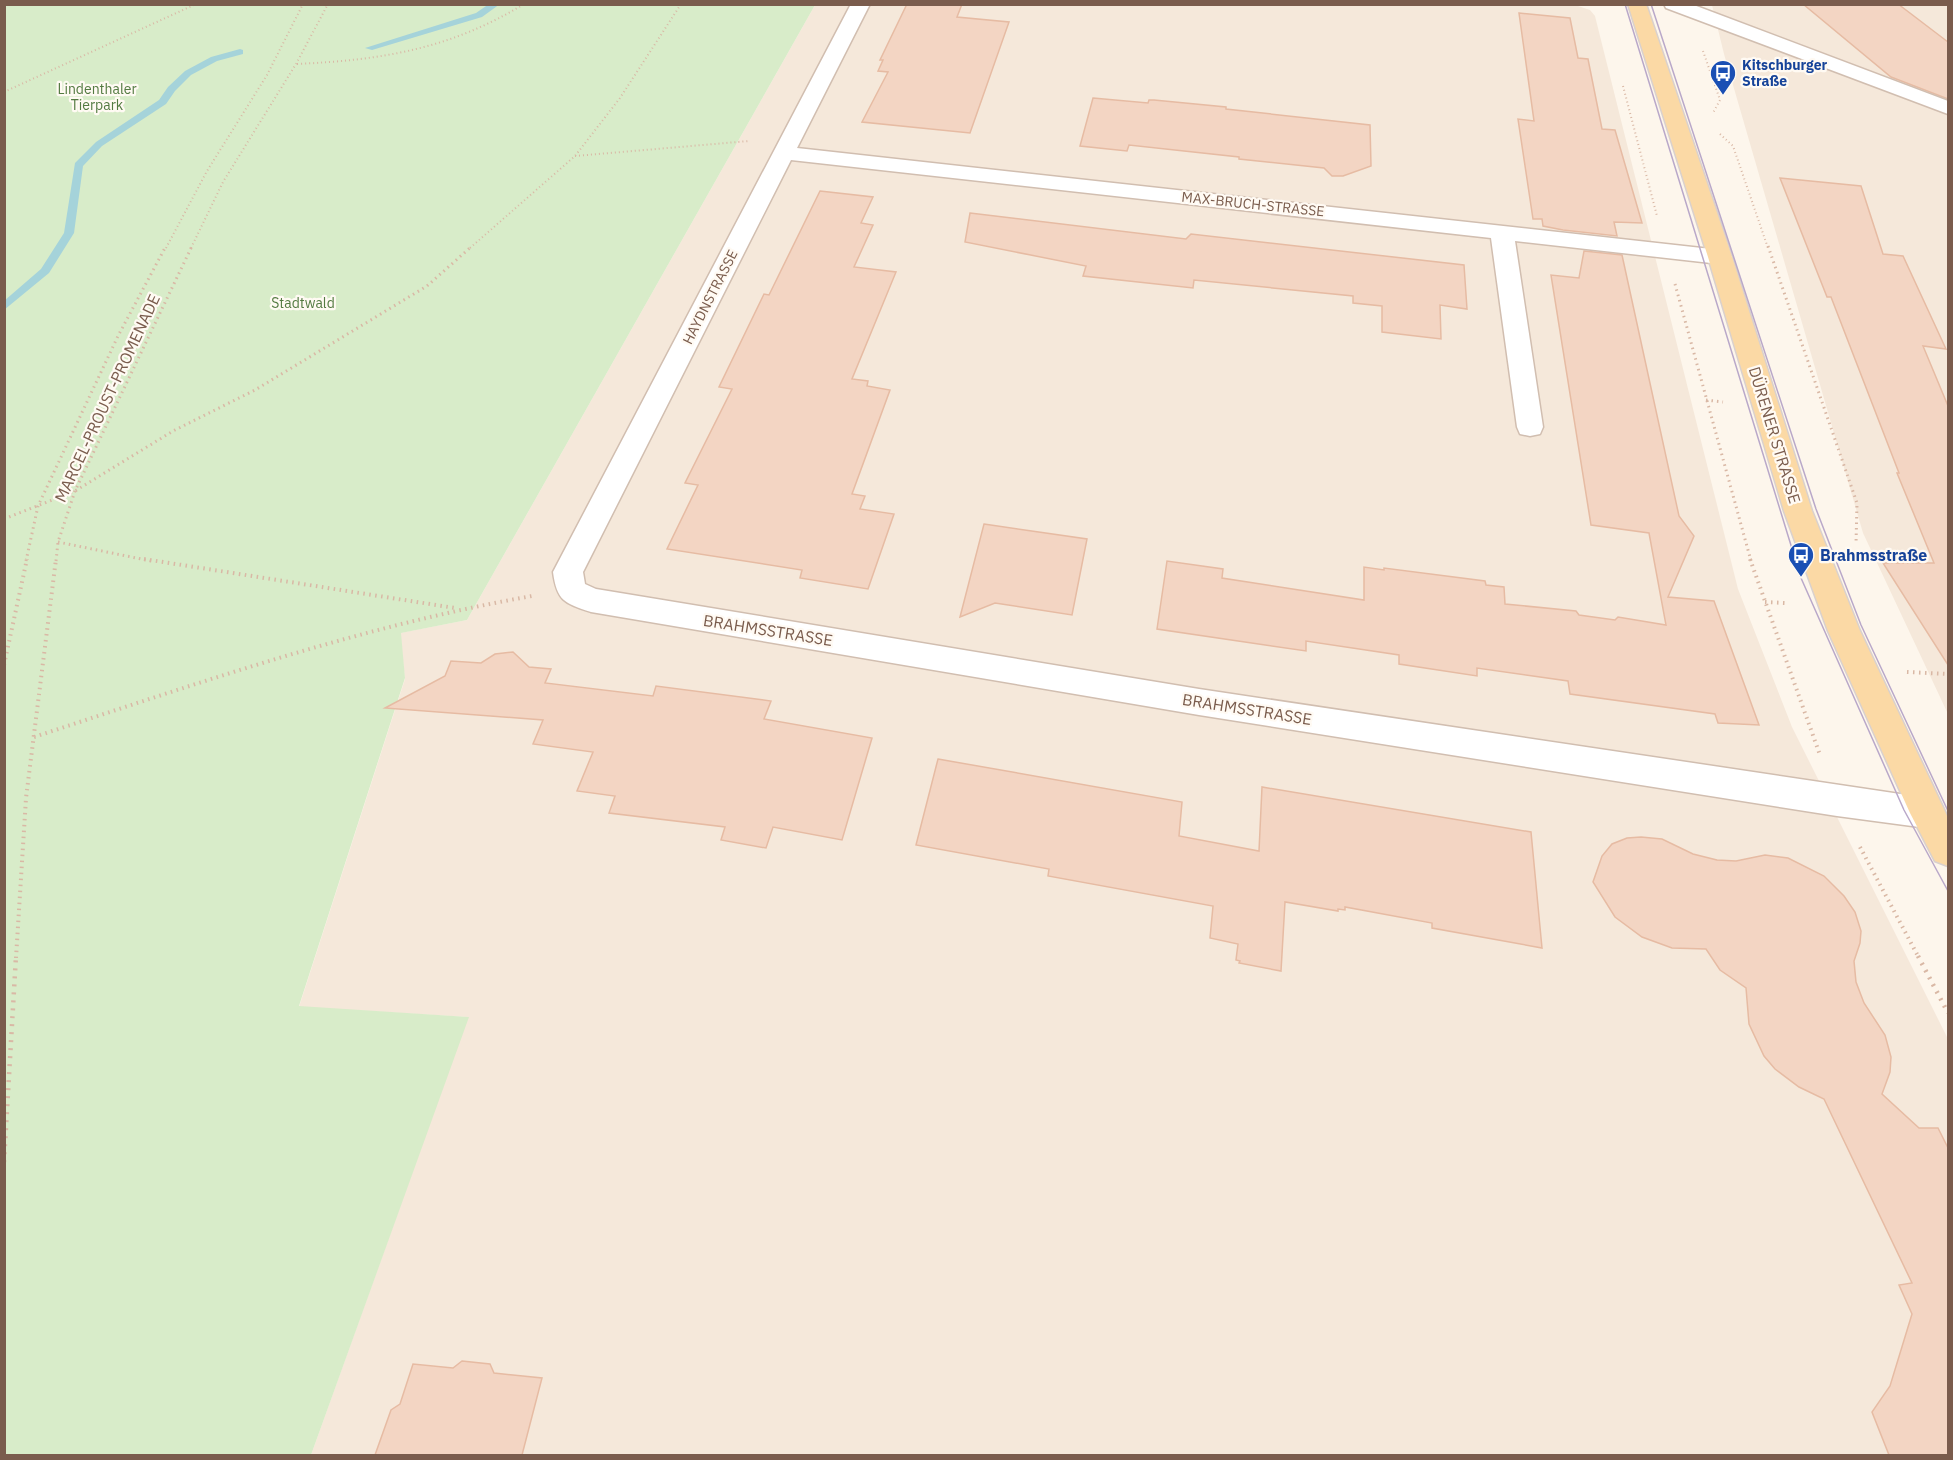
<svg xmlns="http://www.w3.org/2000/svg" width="1953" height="1460" viewBox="0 0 1953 1460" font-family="'IBM Plex Sans',sans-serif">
<rect width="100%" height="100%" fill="#fdf6ec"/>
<path fill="#f5e8da" d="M1572,4L1590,10L1595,16L1738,589L1792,727L1948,1039V1455H311L468,1017L299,1007L405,679L400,633L467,620L815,5Z
M1712,5H1948V714L1863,533L1724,54Z"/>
<path fill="#d8ecc9" d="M5,5H815L467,620L401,633L405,678L299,1006L469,1017L311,1455H5Z"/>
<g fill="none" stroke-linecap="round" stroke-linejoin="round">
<path fill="#a5d3da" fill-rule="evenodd" d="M489,4H500L482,17L372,50L365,48L476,13Z
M240,49L243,50V54L217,61L191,75L175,91L166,104L102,146L83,166L74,233L49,273L4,310V301L41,269L64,233L75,163L96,142L159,100L168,87L185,71L211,57Z"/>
</g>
<path fill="#f3d5c3" stroke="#e6bba3" stroke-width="1.5" d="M907,4H962L957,17L1009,22L970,133L862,122L888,72L878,71L883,60H880Z
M1803,4H1898L1948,42V99L1891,77Z
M1519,13L1570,18L1578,58L1588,59L1602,129L1615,130L1642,223L1614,222L1617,236L1563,230L1543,226L1542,219H1533L1518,119L1534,121Z
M1093,98L1148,103L1149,100H1154L1226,107V109L1370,125L1371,166L1343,176H1332L1324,168L1239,159V157L1129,145L1127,151L1080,146Z
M1780,178L1861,186L1883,254L1903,256L1946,349L1923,346L1948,406V665L1883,563H1934L1897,473H1899L1831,297H1827Z
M820,191L873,197L861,223L873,225L854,267L896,272L852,379L868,381L867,386L890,390L852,494L865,496L860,509L894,514L868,589L800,578L802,570L667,549L698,485L685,483L732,389L719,387L764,294L769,295Z
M970,213L1186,239L1191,234L1464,265L1467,309L1440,305L1441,339L1382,332V306L1353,303V296L1194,280L1193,288L1083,276L1086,266L965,242Z
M1584,251L1622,255L1679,516L1694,536L1668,597L1714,601L1759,725L1718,723L1715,714L1570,694L1568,681L1477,668V676L1399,664V655L1306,641V651L1157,629L1167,561L1223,569L1222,578L1364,600V567L1384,570V568L1485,581L1486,585L1504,587L1505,604L1576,611L1579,615L1615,620L1618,617L1666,625L1649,533L1591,525L1551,275L1579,278Z
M984,524L1087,539L1072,615L995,603L960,617Z
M513,652L529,667L551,669L545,683L653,696L656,686L771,701L764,719L872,738L842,840L773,827L766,848L721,840L725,827L609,813L615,796L577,791L593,752L533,744L543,720L385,708L445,676L451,661L481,663L495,654Z
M938,759L1182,802L1179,836L1259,851L1262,787L1531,832L1542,948L1432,928V923L1345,907V910L1338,909V911L1285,902L1281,971L1239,963L1240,961L1236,960L1238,944L1210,938L1213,906L1048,876L1049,869L916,845Z
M1641,837L1662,839L1693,854L1717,860L1736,861L1765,855L1788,858L1824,876L1844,896L1855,912L1861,931L1860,943L1854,961L1856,982L1864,1003L1885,1035L1891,1057L1890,1072L1882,1094L1919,1128H1938L1948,1148V1455H1889L1872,1412L1890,1386L1912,1314L1899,1285L1912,1283L1824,1099L1799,1087L1775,1069L1764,1056L1749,1024L1746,988L1720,970L1706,949L1672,948L1642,937L1615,917L1593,882L1602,856L1612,844L1627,838Z
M462,1361L490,1364L494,1373L542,1378L522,1455H375L391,1410L400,1404L413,1364L453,1368Z"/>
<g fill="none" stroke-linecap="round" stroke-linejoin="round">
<g stroke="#d1beb0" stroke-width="3">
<path id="minor" d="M851,4H870L797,148L1720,250L1728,252L1732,257L1728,262L1720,264L1515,241L1543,427L1540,434L1530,436L1520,434L1517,427L1491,238L791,160L583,572L585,584L596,589L1199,689L1927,798L1939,802L1944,813L1939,824L1927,828L1837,816L1199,715L591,612C564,603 557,601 553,572Z
M1664,4H1691L1948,101V114L1666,8Z"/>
</g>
<g stroke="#dad1cd" stroke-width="3">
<path id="major" d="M1628,4H1646L1732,257L1812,511L1860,631L1948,818V866L1935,861L1910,813L1828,631L1784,511L1708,257Z"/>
</g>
<path stroke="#d9b8a5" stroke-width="2" stroke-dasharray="1 3" stroke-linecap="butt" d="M1703,51L1720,100L1713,113
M297,64C382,60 450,49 524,4
M1623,86L1657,216
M4,92L196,4
M1720,134L1733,146L1768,248
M575,156L749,141
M166,248L207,171L267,75L303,4
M191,248L223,182L296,64L328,4
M470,248L575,156L620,98L681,4"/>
<path stroke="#d9b8a5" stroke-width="3" stroke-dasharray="1.5 4" stroke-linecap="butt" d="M1768,246L1857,503L1856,544
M1675,284L1751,561
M1706,400L1723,402
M4,519L75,491L173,431L255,390L427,286L472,246
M58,542L151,561
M26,561L38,506L118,336L166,246
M56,561L58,542L75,491L192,246"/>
<path stroke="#d9b8a5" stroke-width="4" stroke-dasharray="1.5 4.5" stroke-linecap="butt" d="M144,559L455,608
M1750,559L1820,755
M1765,602L1785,603
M4,665L27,559
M1907,672L1948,674
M34,737C199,683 361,626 532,596
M1860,847L1919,958
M16,958L26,798L56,559"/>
<path stroke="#d9b8a5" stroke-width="4.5" stroke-dasharray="2 6" stroke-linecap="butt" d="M1918,956L1948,1013
M4,1162L16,956"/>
<use href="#minor" fill="#fff" fill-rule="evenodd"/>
<use href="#major" fill="#fbd9a5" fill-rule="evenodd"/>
<path stroke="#b9a8c9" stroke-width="1.5" d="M1625,4L1801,578L1904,810L1948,891
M1651,4L1816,509L1861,625L1948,811"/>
</g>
<defs>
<g id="bus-pin" transform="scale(1.35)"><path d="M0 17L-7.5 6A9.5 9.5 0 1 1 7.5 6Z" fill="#1a4fb4" stroke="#fffaf3"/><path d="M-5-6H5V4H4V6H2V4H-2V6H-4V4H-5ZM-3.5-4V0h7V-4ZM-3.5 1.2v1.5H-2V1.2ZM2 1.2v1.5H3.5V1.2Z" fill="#fff"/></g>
</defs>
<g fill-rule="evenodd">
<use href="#bus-pin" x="1723" y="73"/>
<use href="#bus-pin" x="1801" y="555"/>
</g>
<g text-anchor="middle" stroke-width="4.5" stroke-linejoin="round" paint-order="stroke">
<g font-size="14" font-weight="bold" fill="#164399" stroke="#fffaf3" text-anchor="start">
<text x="1742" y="70">Kitschburger<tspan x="1742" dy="16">Straße</tspan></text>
</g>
<g font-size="14" fill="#537a41" stroke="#fffaf3">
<text x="97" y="94">Lindenthaler<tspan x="97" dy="16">Tierpark</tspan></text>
<text x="303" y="308">Stadtwald</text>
</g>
<g font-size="14" fill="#7a5c4d" stroke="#fffaf3">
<text transform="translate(1253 204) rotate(6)" y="5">MAX-BRUCH-STRASSE</text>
<text transform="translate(710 297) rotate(-63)" y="5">HAYDNSTRASSE</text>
</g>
<g font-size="16" fill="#7a5c4d" stroke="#fffaf3">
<text transform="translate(107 398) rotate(-65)" y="6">MARCEL-PROUST-PROMENADE</text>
<text transform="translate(1775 435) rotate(73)" y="6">DÜRENER STRASSE</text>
<text transform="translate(768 630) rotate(9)" y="6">BRAHMSSTRASSE</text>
<text transform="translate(1247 709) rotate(9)" y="6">BRAHMSSTRASSE</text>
</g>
<g font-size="16" font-weight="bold" fill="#164399" stroke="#fffaf3" text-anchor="start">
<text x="1820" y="561">Brahmsstraße</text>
</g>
</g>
<rect width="1953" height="1460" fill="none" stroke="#7a5c4d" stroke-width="12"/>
</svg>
